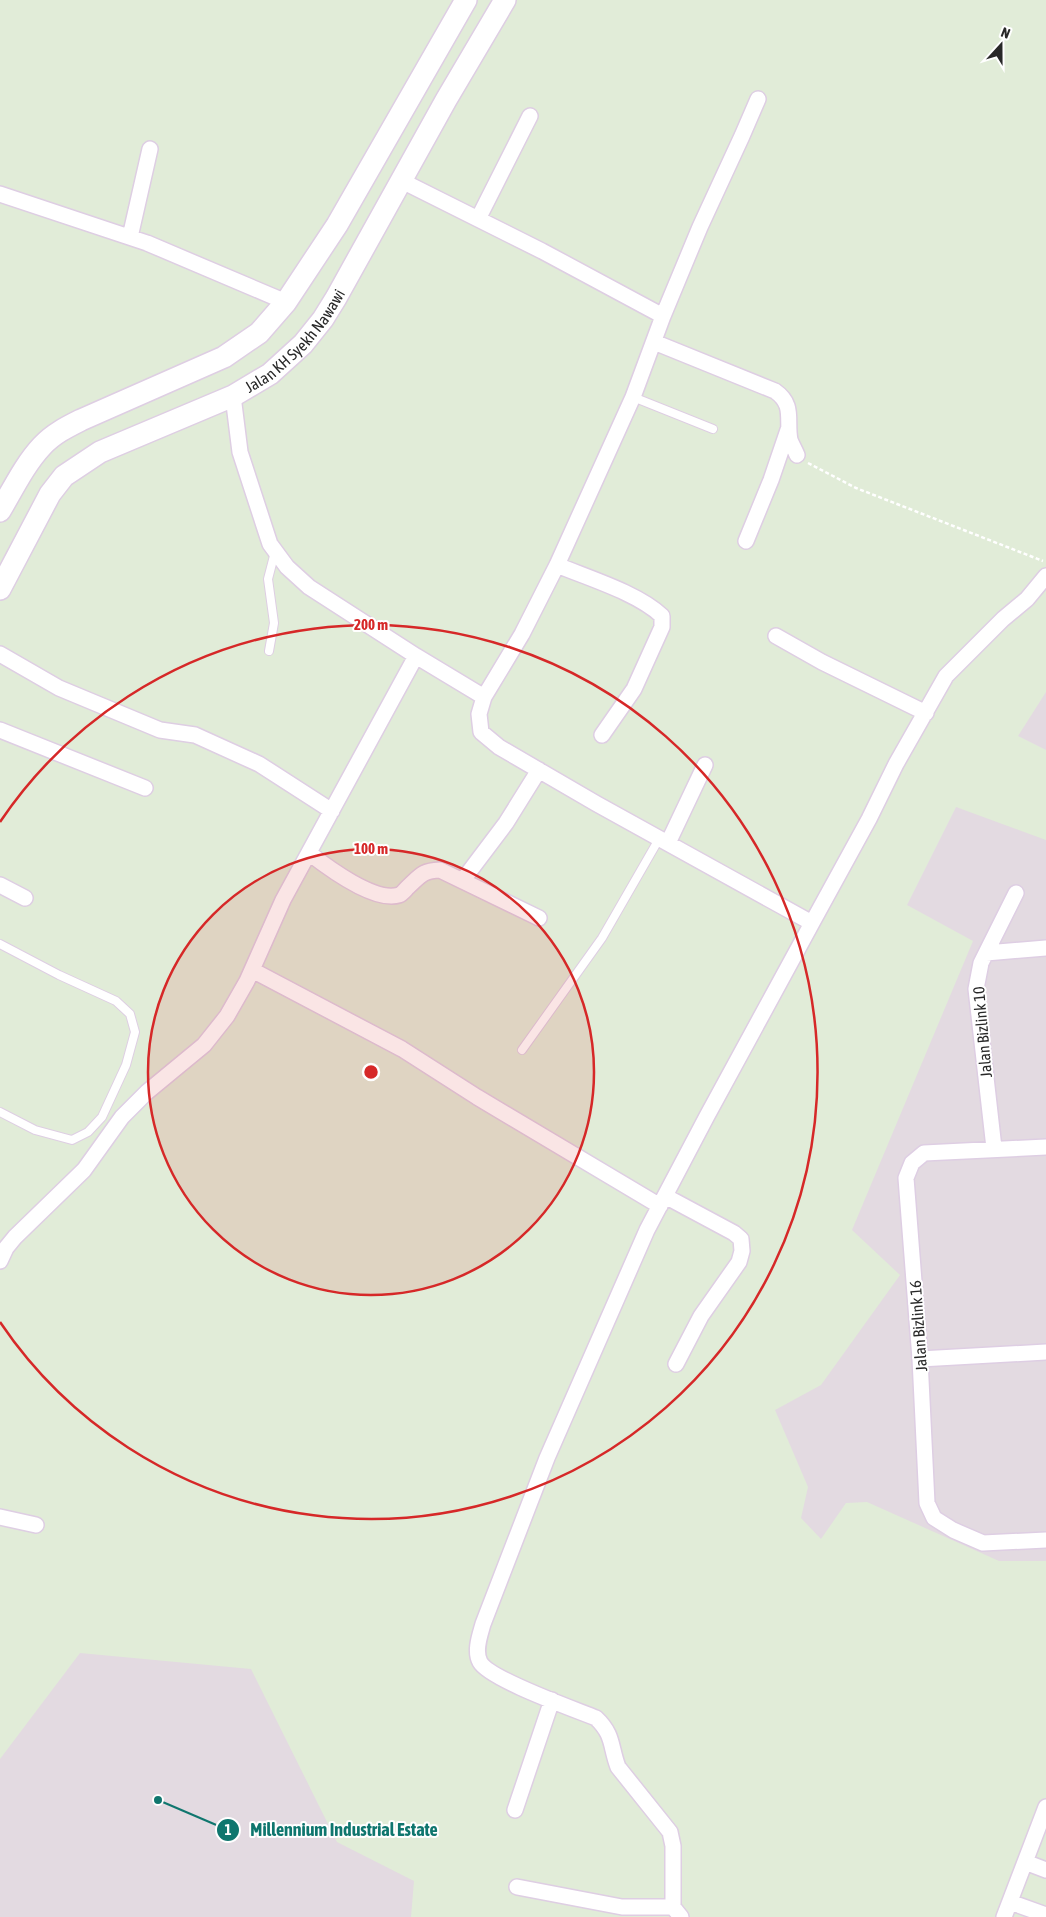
<svg xmlns="http://www.w3.org/2000/svg" width="1046" height="1917" viewBox="0 0 1046 1917" font-family="'Asap Condensed',sans-serif">
<rect width="100%" height="100%" fill="#e1ecd8"/>
<path fill="#e3dae1" d="M1046,692V750L1018,736Z
M956,807L1046,840V1561H999L867,1502L846,1503L821,1539L801,1518L808,1487L775,1410L821,1385L900,1275L852,1230L973,941L907,905Z
M80,1653L251,1669L337,1842L414,1881L411,1917H0V1759Z"/>
<g fill="none" stroke-linecap="round" stroke-linejoin="round">
<g stroke="#decee3" stroke-width="10">
<path id="lane" d="M633,397L713,429
M269,651L274,623L268,579L275,552
M0,944L59,975L116,1001L130,1014L135,1032L126,1065L102,1117L88,1132L72,1140L35,1130L0,1112
M522,1050L602,938L659,839"/>
</g>
<g stroke="#decee3" stroke-width="18">
<path id="street" d="M402,181L542,251L663,316L633,397L557,565L522,634L484,697L479,714L481,732L499,747L597,804L812,923L707,1116L647,1230L547,1458L483,1624C480,1635 474,1651 480,1662C489,1679 574,1709 596,1718C614,1735 610,1746 618,1767L670,1832L673,1846V1907L681,1917
M0,194L147,243L286,302
M478,219L530,116
M130,237L150,149
M663,316L700,227L742,136L758,99
M654,342L775,391C795,405 786,420 790,440C792,445 795,450 797,455
M233,396L240,452L270,544L287,567L309,587L416,656L484,697
M746,541L771,480L788,430
M557,565C588,578 638,593 662,616V627L634,689L602,735
M776,636L822,662L926,713
M0,654L59,688L160,730L195,735L259,764L332,811
M0,730L145,788
M668,843L705,765
M309,853C327,867 375,903 399,895C402,894 405,890 408,887C421,875 422,871 440,870L539,918
M463,880L506,823L539,770
M0,885L25,898
M812,923L869,819L896,764L946,676L1003,619L1027,599L1046,576
M986,953L1046,948
M252,970L402,1049L477,1097L660,1206
M1046,1147L924,1153L912,1163L906,1178L920,1359L927,1503L934,1518L953,1530L983,1543L1046,1540
M994,1148L976,989L981,963L1016,893
M665,1196L734,1233L741,1239L742,1251L739,1262L701,1316L676,1364
M0,1261L6,1248L15,1237L84,1170L122,1117L147,1092L204,1045L227,1016L247,981L283,900L416,656
M920,1359L1046,1352
M0,1517L36,1525
M515,1810L552,1700
M1025,1862L1046,1870
M517,1887L622,1907H673
M1010,1902L1046,1915
M1004,1917L1046,1807"/>
</g>
<g stroke="#decee3" stroke-width="24">
<g id="secondary">
<path d="M0,511C13,489 25,464 42,446C53,434 67,427 81,420L224,357L259,333L286,302L337,225L466,0"/>
<path id="s1" d="M0,589L50,494L64,476L100,452L233,396L270,374L303,344L323,319L336,298L446,100L505,0"/>
</g>
</g>
<path stroke="#fff" stroke-width="2.5" stroke-dasharray="4 2.5" stroke-linecap="butt" d="M808,463L856,488L1043,561"/>
<use href="#lane" stroke="#fff" stroke-width="8"/>
<use href="#street" stroke="#fff" stroke-width="15"/>
<use href="#secondary" stroke="#fff" stroke-width="21"/>
</g>
<circle cx="371" cy="1072" r="223" fill="#d62828" fill-opacity=".12"/>
<g fill="none" stroke="#d62828" stroke-width="2.5">
<circle cx="371" cy="1072" r="223"/>
<path d="M0 822A447 447 0 1 1 0 1322"/>
</g>
<g text-anchor="middle" stroke-width="4" stroke-linejoin="round" paint-order="stroke">
<g font-size="16" fill="#282828" stroke="#fff">
<text dy="6" stroke="none"><textPath href="#s1" startOffset="402">Jalan KH Syekh Nawawi</textPath></text>
<text transform="translate(982 1032) rotate(-95)" y="6">Jalan Bizlink 10</text>
<text transform="translate(918 1326) rotate(-94)" y="6">Jalan Bizlink 16</text>
</g>
</g>
<circle cx="371" cy="1072" r="8" fill="#d62828" stroke="#fff" stroke-width="2.5"/>
<g font-size="15" text-anchor="middle" font-weight="bold" fill="#d62828" stroke="#fff" stroke-width="4" stroke-linejoin="round" paint-order="stroke">
<text x="371" y="630">200 m</text>
<text x="371" y="854">100 m</text>
</g>
<path fill="none" stroke="#0f766e" stroke-width="2" d="M158 1800L228 1830"/>
<g fill="#0f766e" stroke="#fff" stroke-width="2">
<circle cx="158" cy="1800" r="5"/>
<circle cx="228" cy="1830" r="12"/>
</g>
<g font-size="15" text-anchor="middle" font-weight="bold" fill="#fff">
<text x="228" y="1835">1</text>
</g>
<g font-size="18" text-anchor="middle" font-weight="bold" fill="#0f766e" stroke="#fff" stroke-width="4" stroke-linejoin="round" paint-order="stroke">
<text x="344" y="1836">Millennium Industrial Estate</text>
</g>
<g transform="translate(1001 45) rotate(21)" stroke="#ffffff" stroke-width="4" paint-order="stroke">
<path d="M0-4L9 19L0 12L-9 19Z" fill="#282828"/>
<text y="-8" font-size="14" font-weight="bold" text-anchor="middle" fill="#282828">N</text>
</g>
</svg>
